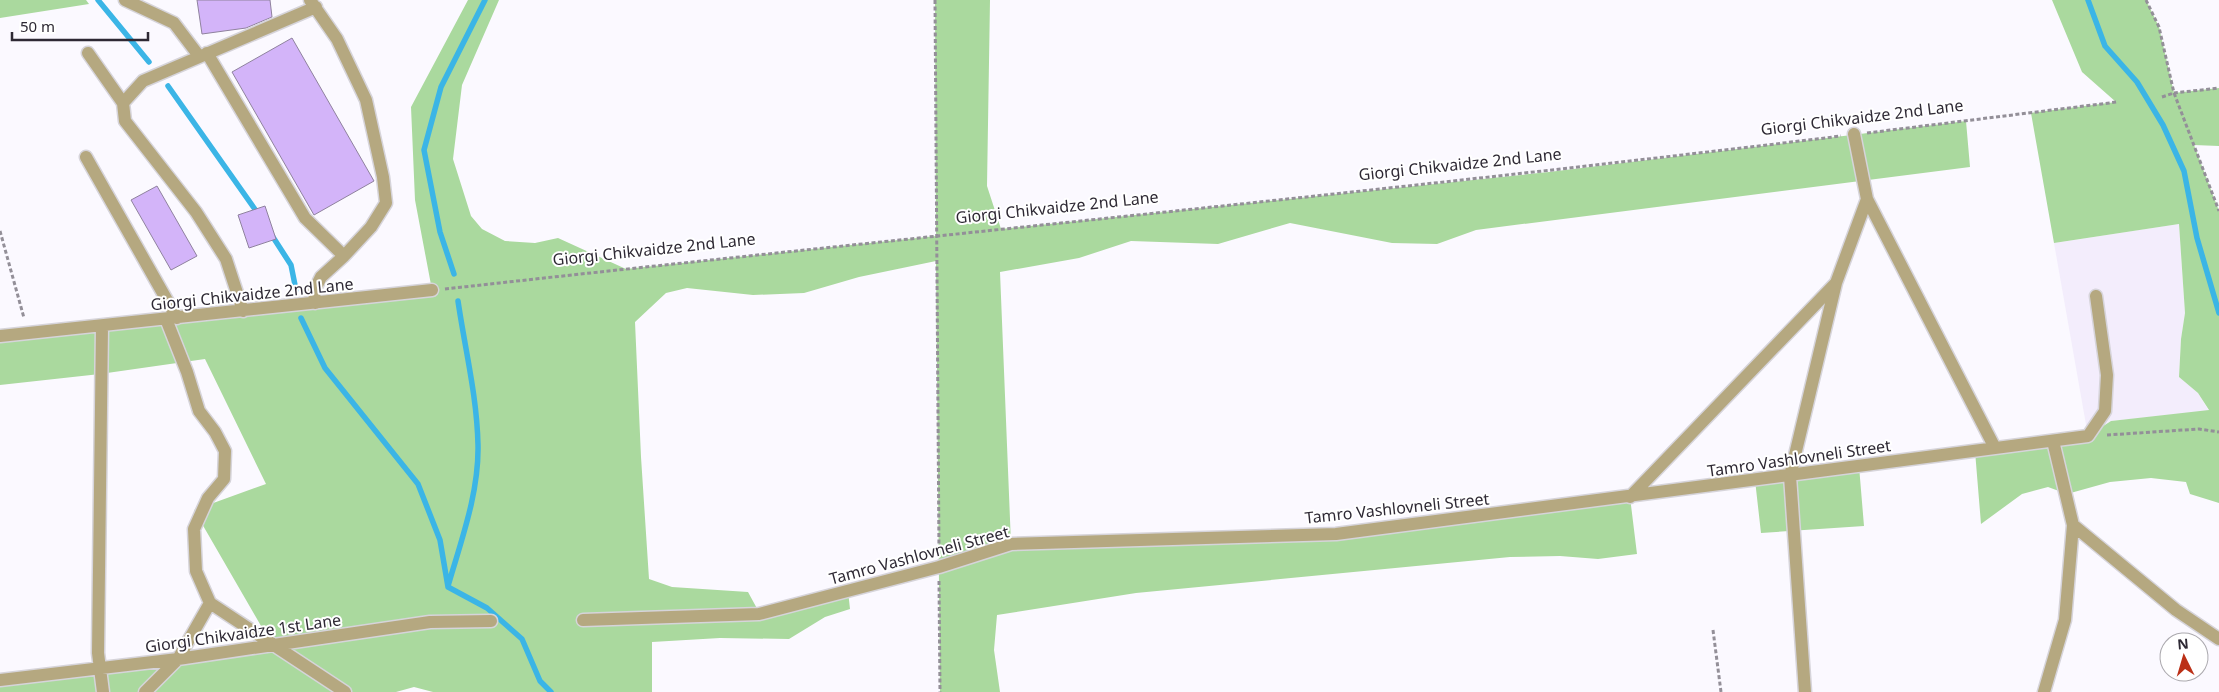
<svg xmlns="http://www.w3.org/2000/svg" width="2219" height="692" viewBox="0 0 2219 692" font-family="'Noto Sans',sans-serif">
<rect width="100%" height="100%" fill="#fbf9ff"/>
<path fill="#f3edfc" d="M2179,224L2185,313L2181,339L2179,377L2198,393L2209,411L2111,421L2088,436L2054,243Z"/>
<path fill="#aad99e" d="M0,0H86L89,4L0,18Z
M468,0H499L462,85L453,159L471,216L482,229L505,241L535,243L558,238L626,269L936,236L935,0H990L987,186L1001,229L1549,172L1966,121L1970,167L1476,230L1437,244L1392,243L1290,223L1218,244L1131,241L1079,258L1000,272L1011,544L1336,534L1630,497L1637,554L1598,559L1560,556L1510,557L1136,593L997,615L994,650L1000,692H940L936,261L859,277L804,293L753,295L687,288L666,293L635,322L641,457L649,579L672,587L748,592L760,614L848,591L850,609L825,617L789,639L720,638L652,642V692H433L414,687L396,692H0V681L272,645L194,510L266,484L205,359L100,374L0,385V336L432,290L415,200L411,107Z
M2052,0H2146L2159,27L2174,93L2219,88V146L2194,145L2219,211V503L2190,494L2186,482L2151,478L2110,482L2067,494L2048,487L2022,494L1981,524L1975,451L2088,436L2111,421L2209,410L2198,393L2179,377L2181,339L2185,313L2179,224L2054,243L2031,113L2116,102L2082,72Z
M1859,466L1864,526L1761,533L1755,480Z"/>
<g fill="none" stroke-linecap="round" stroke-linejoin="round">
<path stroke="#3bb5e6" stroke-width="5.5" d="M98,0L149,62
M2088,0L2105,46L2137,82L2163,125L2184,171L2197,238L2219,313
M168,86L259,215
M271,234L291,265L296,290
M454,274L440,232L424,150L441,87L485,0
M301,318L325,368L418,484L440,540L448,587L487,608L522,639L540,681L551,692
M448,586C461,541 479,493 478,445C477,396 465,349 458,301"/>
</g>
<path fill="#d3b4f9" stroke="#8f829e" d="M197,0H270L272,17L246,28L202,34Z
M292,38L374,181L314,215L232,72Z
M157,186L197,256L171,270L131,200Z
M265,206L276,239L249,248L238,215Z"/>
<g fill="none" stroke-linecap="round" stroke-linejoin="round">
<g stroke="#d6d4da" stroke-width="15">
<path id="minor" d="M125,0L174,23L199,56
M310,0L337,39L366,100L383,177L386,203L371,227L344,256L321,277L314,291L315,303
M88,53L123,103L125,121L196,212L226,259L243,311
M207,53L305,218L344,256
M123,103L143,81L316,7
M1854,134L1867,199L1995,448
M86,157L177,318
M166,319L187,372L199,411L215,432L225,451L224,479L208,498L194,529L196,571L210,603L345,692
M102,326L98,653L103,692
M0,336L432,290
M1630,497L1836,283
M2073,525L2176,610L2219,639
M583,620L759,614L939,567L1011,544L1336,534L2088,436L2105,411L2107,375L2096,296
M0,680L178,659L430,622L491,621
M145,692L178,659L210,603
M1805,692L1790,476L1836,283L1867,199
M2044,692L2065,620L2073,525L2053,441"/>
</g>
<path stroke="#938f98" stroke-width="3" stroke-dasharray="4 2.5" stroke-linecap="butt" d="M935,0L939,552
M2146,0L2159,27L2174,93L2219,88
M2162,97L2174,93L2219,211
M1867,133L2117,102
M0,231L24,318
M445,289C910,237 1376,193 1841,136
M2107,435L2199,429L2219,432
M939,581L940,692
M1713,630L1721,692"/>
<use href="#minor" stroke="#b5a880" stroke-width="12"/>
</g>
<g text-anchor="middle" stroke-width="4" stroke-linejoin="round" paint-order="stroke">
<g font-size="16" fill="#2e2934" stroke="#fff">
<text transform="translate(1862 117) rotate(-7)" y="6">Giorgi Chikvaidze 2nd Lane</text>
<text transform="translate(1460 164) rotate(-6)" y="6">Giorgi Chikvaidze 2nd Lane</text>
<text transform="translate(1057 207) rotate(-6)" y="6">Giorgi Chikvaidze 2nd Lane</text>
<text transform="translate(654 249) rotate(-6)" y="6">Giorgi Chikvaidze 2nd Lane</text>
<text transform="translate(252 294) rotate(-6)" y="6">Giorgi Chikvaidze 2nd Lane</text>
<text transform="translate(1799 458) rotate(-8)" y="6">Tamro Vashlovneli Street</text>
<text transform="translate(1397 508) rotate(-6)" y="6">Tamro Vashlovneli Street</text>
<text transform="translate(919 555) rotate(-15)" y="6">Tamro Vashlovneli Street</text>
<text transform="translate(243 633) rotate(-8)" y="6">Giorgi Chikvaidze 1st Lane</text>
</g>
</g>
<g transform="translate(2184 657) rotate(355)"><circle r="24" fill="#ffffff" stroke="#aba9ae"/>
<path d="M0-4L9 19L0 12L-9 19Z" fill="#bb3017"/>
<text y="-8" font-size="14" font-weight="bold" text-anchor="middle" fill="#2e2934">N</text>
</g>
<path d="M12 32v8h136v-8" fill="none" stroke="#2e2934" stroke-width="2.5"/>
<text x="20" y="32" font-size="15" fill="#2e2934" stroke="#ffffff" stroke-width="4" paint-order="stroke">50 m</text>
</svg>
